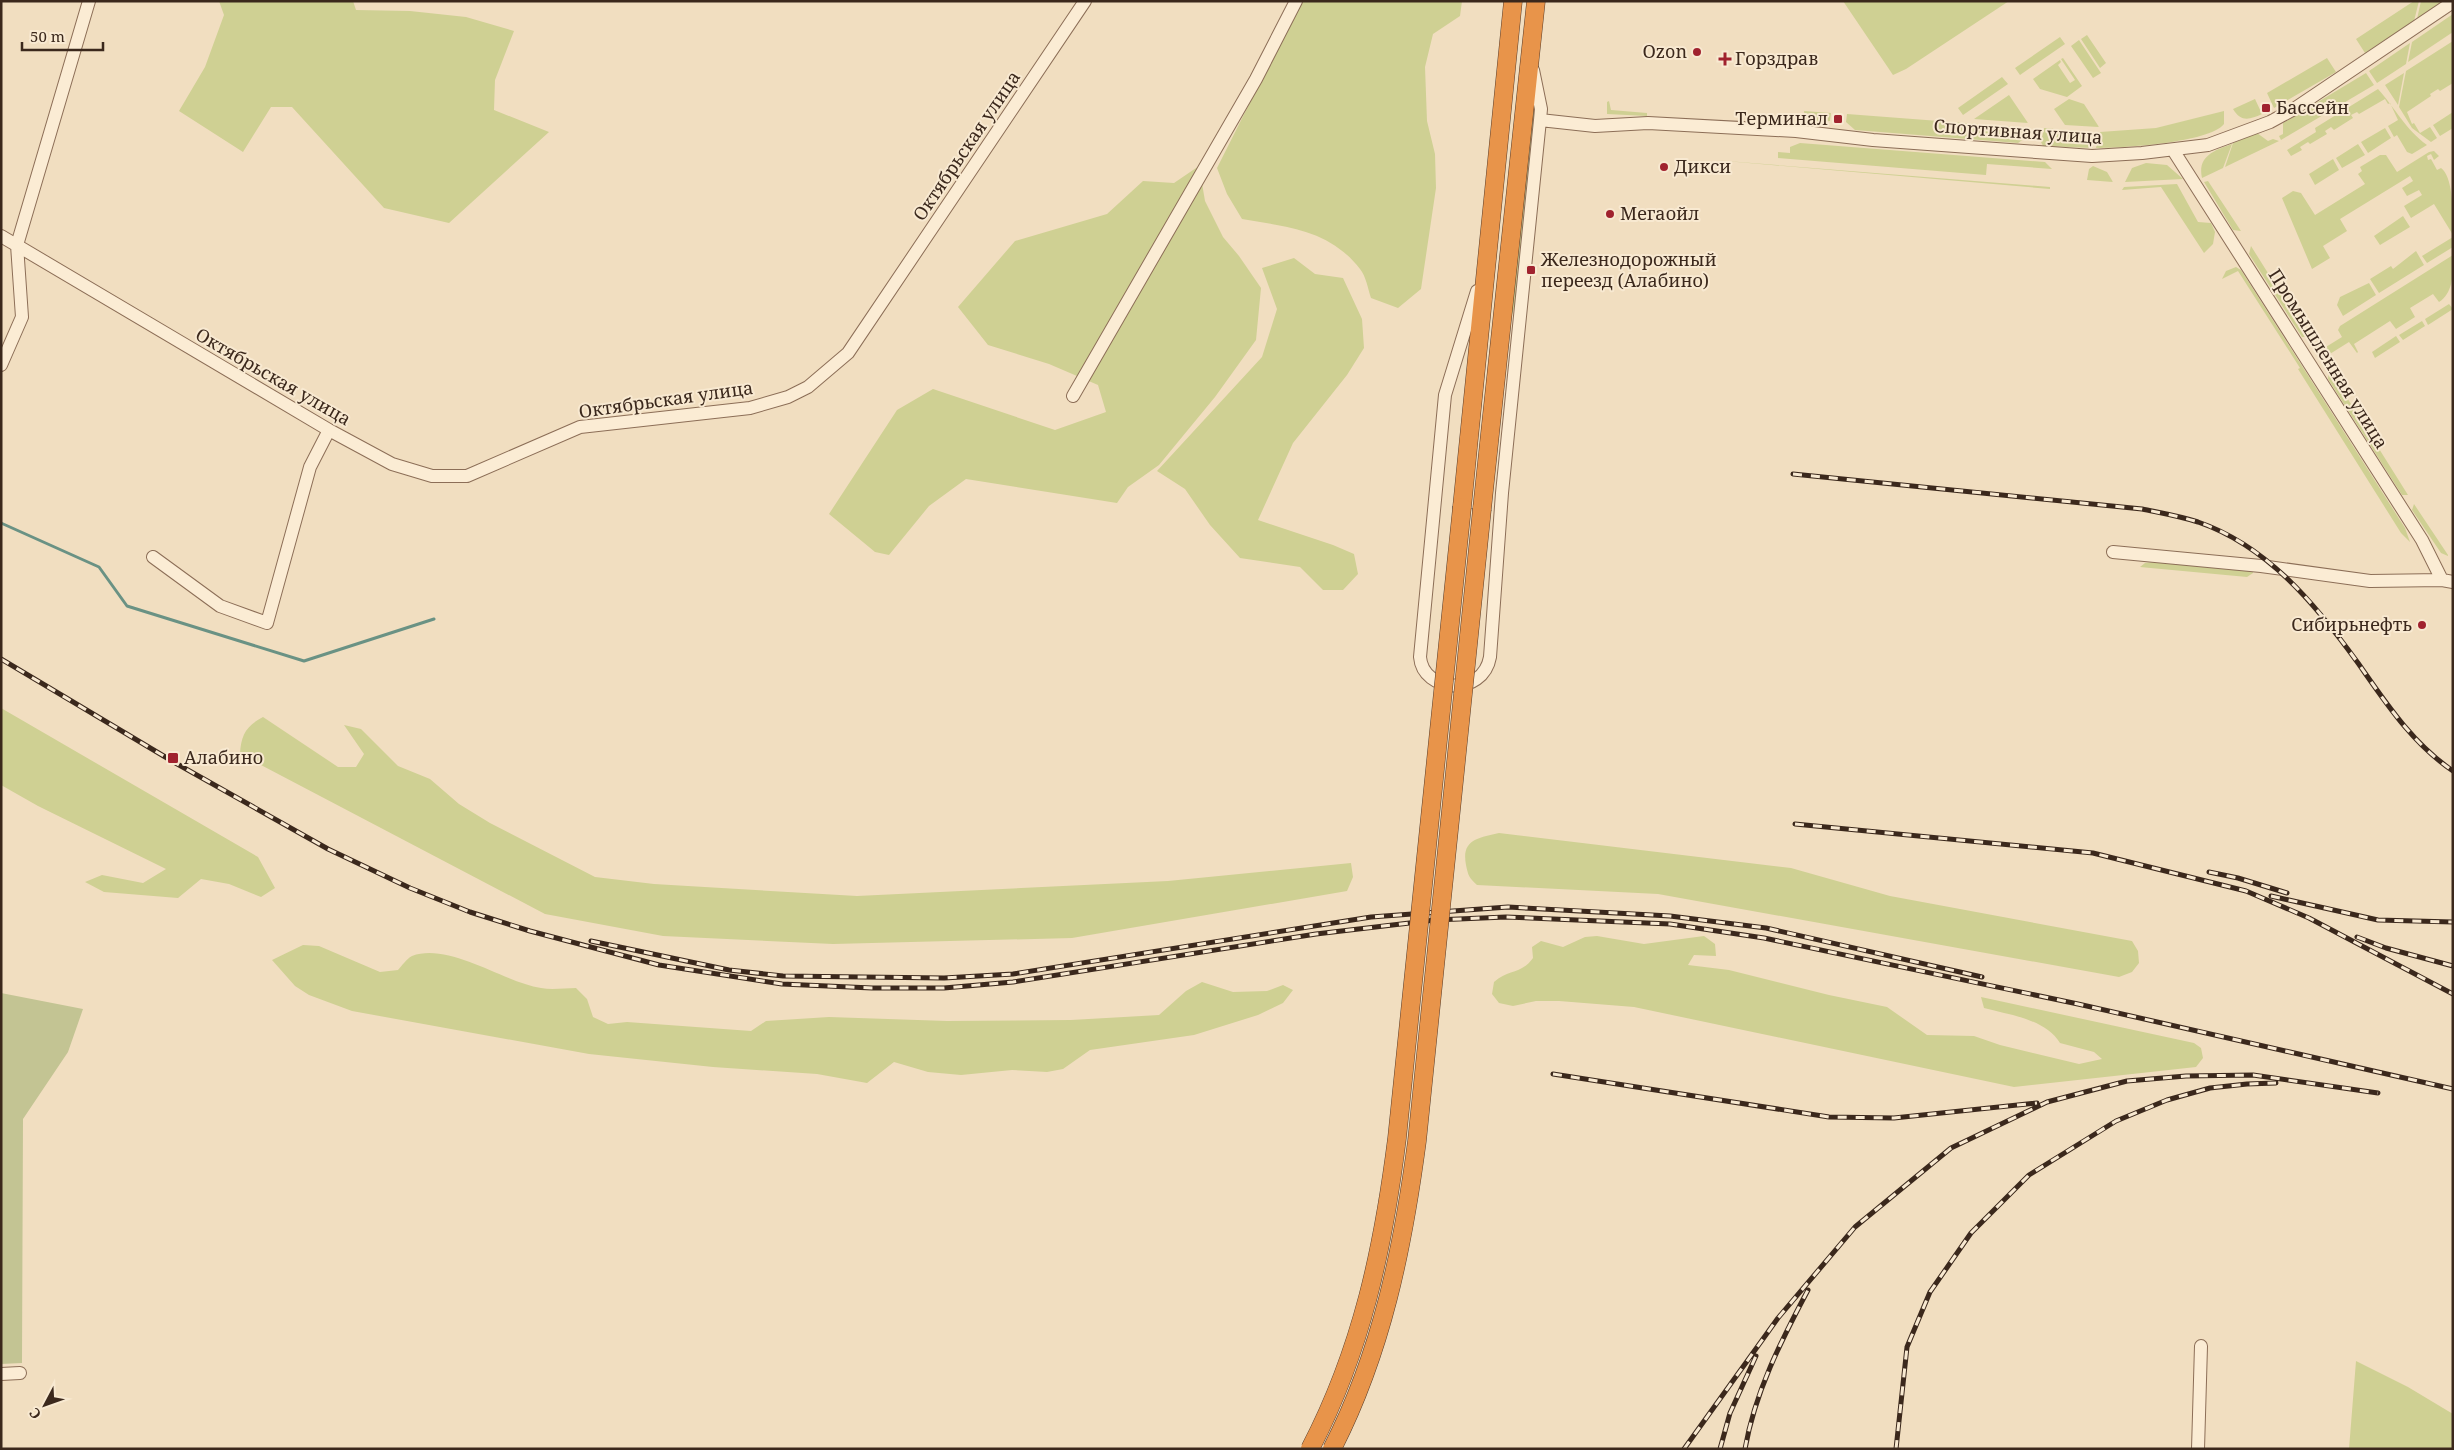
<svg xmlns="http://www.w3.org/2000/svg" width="2454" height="1450" viewBox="0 0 2454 1450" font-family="'Noto Serif',serif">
<rect width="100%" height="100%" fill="#f1dec0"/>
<path fill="#cfd093" d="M219,1H353L356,10L410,11L466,17L514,31L495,80L494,110L549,132L449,223L384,208L292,107H271L243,152L179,111L205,67L224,15Z
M1301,1H1462L1460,16L1433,34L1425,67L1427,121L1435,154L1436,188L1421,289L1398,308L1371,298C1368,289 1366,276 1360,269C1329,229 1287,227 1242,219L1227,194L1217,168Z
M1843,1H2009L1906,69L1893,75Z
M2414,1H2419L2414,21L2365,53L2356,39Z
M2421,1H2443L2417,19Z
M2453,14V32L2408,62L2412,42Z
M2087,35L2106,63L2100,68L2081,39Z
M2060,37L2065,44L2020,75L2015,68Z
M2079,40L2101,73L2093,78L2071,46Z
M2453,41V83L2440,91L2438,89L2430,94L2431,96L2407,112L2412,124L2414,123L2420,133L2430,127L2437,138L2431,142L2412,128L2399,107L2406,71Z
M2410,43L2406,64L2377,83L2369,71Z
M2063,58L2082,86L2067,97L2040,89L2033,79L2060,60L2061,62L2058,65L2070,83L2075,80L2061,59Z
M2327,58L2336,72L2274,108L2267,93Z
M2366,73L2374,85L2281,140L2279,136L2283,134V123Z
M2404,73L2398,105L2385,85Z
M2002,77L2008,84L1963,115L1958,108Z
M2378,89C2396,109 2405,129 2427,145L2412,154L2407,152L2397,135L2394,137L2388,126L2398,120L2390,103L2388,104L2385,99L2359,114L2357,112L2351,115L2353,118L2334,130L2331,127L2325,131L2327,134L2310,144L2308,142L2300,147L2302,150L2291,156L2287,150L2316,132L2315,128Z
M1532,92L1536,111L1516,302L1509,324Z
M2009,95L2028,123L1974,119Z
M2069,99L2084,104L2099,127L2065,125L2054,109Z
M2255,99L2262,114C2249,120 2241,122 2233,109Z
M1609,101L1611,110L1647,113V116L1607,114V102Z
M1804,111L1831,113L1830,121L1809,122L1805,117Z
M2224,111V124C2209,143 2120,148 2096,148L2100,132L2156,128Z
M2453,112V128L2440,136L2433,125Z
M1847,114L2031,128L2028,136L2018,143L1855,130L1846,122Z
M2044,128L2077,131L2093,145V148L2043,146L2041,142Z
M2385,128L2391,138L2368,153L2361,142Z
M2257,133L2268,141L2273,139L2279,141L2225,167L2233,143Z
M1800,143L2045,162L2052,169L1987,164L1986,175L1778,158V152L1790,153V147Z
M2232,144L2223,168L2202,178C2197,156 2215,150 2232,144Z
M2358,144L2365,155L2342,168L2336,158Z
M2434,151L2439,156L2434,160L2431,154L2427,156L2428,160L2431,159L2437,170L2441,168C2454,177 2453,218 2453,235L2434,204L2411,218L2404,206L2422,195L2419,190L2407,196L2402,188L2413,181L2410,176L2340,219L2347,231L2323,246L2330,258L2312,269L2282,198L2293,191L2301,193L2315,215L2365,184L2358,174L2362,171L2360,167L2380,155H2386L2397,172L2429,152Z
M2333,159L2339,170L2315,185L2309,174Z
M1714,160L2050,187V189Z
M2146,163L2167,165L2183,179L2125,182L2132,168Z
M1199,166L1205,201L1223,237L1239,256L1261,288L1256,340L1215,397L1159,465L1128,487L1117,503L966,479L929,506L889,555L875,552L829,514L897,410L933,389L1055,430L1106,412L1098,385L1049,364L988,345L958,307L1015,241L1107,214L1143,181L1174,183Z
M2093,166L2107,172L2113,182L2087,180L2089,169Z
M2208,181L2241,231L2233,230L2204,182Z
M2177,184L2198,222L2211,223L2215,232L2213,244L2204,253L2161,187L2122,190L2124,187Z
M2403,216L2410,227L2380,245L2374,236Z
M2453,237V247L2427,263L2422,256Z
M2251,246L2308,337H2302L2249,254Z
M2416,251L2424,265L2379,293L2370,279L2391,266L2393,269Z
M2453,255C2453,273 2454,292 2439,302L2433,294L2410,308L2415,317L2396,329L2390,321L2354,344L2358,352L2357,353L2349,342L2325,357L2321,350L2342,337L2338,330L2340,326Z
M1294,258L1315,274L1343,278L1362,319L1364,348L1347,375L1293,443L1258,520L1333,545L1354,554L1358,574L1343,590H1323L1300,567L1240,558L1210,525L1185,489L1157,471L1262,357L1277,309L1262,268Z
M2236,267L2241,270L2405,528L2410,542L2401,533L2298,369L2300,368L2238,271L2222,279L2226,271Z
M2369,283L2376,295L2343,316L2337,305L2340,297Z
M2449,304L2453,309L2428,325L2425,319Z
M2422,321L2425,326L2403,340L2399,335Z
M2396,336L2400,342L2375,358L2372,352Z
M2329,369L2408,495H2402L2328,379Z
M2414,504L2448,555V556L2441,553L2412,510Z
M2154,562L2253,571V573L2247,577L2140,567L2145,563Z
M1,708L258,857L275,888L261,897L229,884L201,879L178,898L104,892L85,882L102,875L143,883L166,869L38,806L1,785Z
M263,717L338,767H356L364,754L344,725L361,729L398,766L430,779L459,804L490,823L595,877L654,884L857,896L1168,881L1351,863L1353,877L1347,891L1072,938L833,944L663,936L545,914L240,754C241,735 246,726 263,717Z
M1499,833L1791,868L1890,896L2132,941L2138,951L2139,963L2132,972L2119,977L1658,894L1477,885C1469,878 1468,875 1466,865C1461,839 1479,838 1499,833Z
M1597,936L1644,944L1704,936L1715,944L1716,956L1694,955L1688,965L1729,970L1829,995L1887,1007L1927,1035L1974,1036L2000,1045L2079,1064L2102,1059L2094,1052L2060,1043C2045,1019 2010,1015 1984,1008L1981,997L2194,1043L2201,1048L2203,1058L2196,1067L2014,1087L1634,1007L1559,1001H1536L1513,1006L1499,1003L1492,994L1494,982C1509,969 1522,974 1533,958L1532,947L1541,941L1563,947L1585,937Z
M303,945L319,946L380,972L398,970C402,966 406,959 412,956C449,942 503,982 541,988C552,990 565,988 576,988L587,999L593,1017L608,1024L627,1022L751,1031L766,1021L829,1017L947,1021L1071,1020L1159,1015L1186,991L1202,982L1233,992L1267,991L1283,985L1293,990L1283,1003L1258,1015L1194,1035L1090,1050L1063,1069L1047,1072L1012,1070L961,1075L928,1072L894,1062L867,1083L817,1074L713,1067L589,1054L352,1011L309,995L295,986L272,960Z
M2356,1361L2408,1387L2453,1414V1449H2349Z"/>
<path fill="#c3c493" d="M1,993L83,1009L68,1052L23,1119L22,1363L1,1364Z"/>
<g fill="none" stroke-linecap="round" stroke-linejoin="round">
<path stroke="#6a9284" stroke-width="3" d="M1,523L99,567L127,606L304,661L434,619"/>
<g stroke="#8c6e57" stroke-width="14">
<path id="minor" d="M1540,120L1595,126L1648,123L1796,131L1873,140L2092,156L2142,153L2208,145L2270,122L2294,109L2453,2
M2173,150L2422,540L2442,580L2453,582
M1,236L329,430L392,464L432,476H467L580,427L750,408L788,397L808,387L848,353L1085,1
M1477,291L1445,395L1420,657C1423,693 1483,697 1490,657L1502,493L1540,120L1541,109L1533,70
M1,365L22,317L17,245L89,1
M1073,396L1256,79L1296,1
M2113,552L2261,566L2370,581L2442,580
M153,557L220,606L267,623L310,467L329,430
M1,1374L20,1373
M2198,1449L2201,1346"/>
</g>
<g stroke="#593d2b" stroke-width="19">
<path id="highway" d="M1462,507L1513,1
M1482,509L1536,1"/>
</g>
<use href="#minor" stroke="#fbecd4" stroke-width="12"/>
<use href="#highway" stroke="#e8944a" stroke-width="18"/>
<g stroke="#3b281c" stroke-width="5">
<path id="rail" d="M1793,474L2142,509C2161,513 2179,516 2198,522C2268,546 2316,605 2358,663C2386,703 2412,743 2453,771
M1,659L172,761L328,849L410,888L470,912L530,931L659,965L782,984L872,988H944L1013,982L1316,934L1435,920L1506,917L1670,924L1764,938L2078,1004L2453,1089
M1795,824L2093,853L2246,891L2309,918L2453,994
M2209,872L2238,878L2287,893
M2271,896L2378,920L2453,922
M2357,937L2386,948L2453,966
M591,941L729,970L783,976L944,978L1013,974L1371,917L1508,907L1670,916L1766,928L1982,977
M1553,1074L1829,1117L1894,1118L2037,1103
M1684,1449L1778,1318L1855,1227L1951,1148L2047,1102L2127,1081L2186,1076L2253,1075L2378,1093
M1720,1449L1730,1413L1756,1356
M1745,1449C1755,1392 1781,1341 1808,1290
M1896,1449L1907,1347L1930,1292L1971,1233L2029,1175L2116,1121L2167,1100L2210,1088L2247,1084L2276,1083"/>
</g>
<use href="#rail" stroke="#f8e9d1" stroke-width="3" stroke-dasharray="9" stroke-linecap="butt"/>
<g stroke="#593d2b" stroke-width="19" stroke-linecap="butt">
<path id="highway-bridge" d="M1310,1449C1362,1349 1383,1249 1397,1138L1462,507
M1332,1449C1382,1352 1403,1247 1417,1141L1482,509"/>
</g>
<use href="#highway-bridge" stroke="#e8944a" stroke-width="18"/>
</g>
<g fill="#a0222e" stroke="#f8e9d1" stroke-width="2">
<circle cx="1697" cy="52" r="5"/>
<path d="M1722.5 51.5h5v5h5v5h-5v5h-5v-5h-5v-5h5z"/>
<rect x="2261" y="103" width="10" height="10" rx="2.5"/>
<rect x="1833" y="114" width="10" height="10" rx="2.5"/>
<circle cx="1664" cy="167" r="5"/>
<circle cx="1610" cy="214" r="5"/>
<rect x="1526" y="265" width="10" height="10" rx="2.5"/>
<circle cx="2422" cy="625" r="5"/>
<rect x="167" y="752" width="12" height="12" rx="2.5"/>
</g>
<g text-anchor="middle" stroke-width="4" stroke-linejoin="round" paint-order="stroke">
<g font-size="18" fill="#3b281c" stroke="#f8e9d1" text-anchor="start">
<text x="1687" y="58" text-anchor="end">Ozon</text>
<text x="1735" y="65">Горздрав</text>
<text x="2276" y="114">Бассейн</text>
<text x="1828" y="125" text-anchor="end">Терминал</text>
<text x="1674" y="173">Дикси</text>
<text x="1620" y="220">Мегаойл</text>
<text x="1541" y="266">Железнодорожный<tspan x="1541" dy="21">переезд (Алабино)</tspan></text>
<text x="2412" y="631" text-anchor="end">Сибирьнефть</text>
<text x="184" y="764">Алабино</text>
</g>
<g font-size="18" fill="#3b281c" stroke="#f8e9d1">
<text transform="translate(2018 132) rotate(4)" y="6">Спортивная улица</text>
<text transform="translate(967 146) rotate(-56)" y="6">Октябрьская улица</text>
<text transform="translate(2328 359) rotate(58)" y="6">Промышленная улица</text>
<text transform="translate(273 377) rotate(30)" y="6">Октябрьская улица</text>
<text transform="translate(666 400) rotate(-8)" y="6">Октябрьская улица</text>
</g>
</g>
<rect width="2454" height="1450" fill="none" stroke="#3b281c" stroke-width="5"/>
<g transform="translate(45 1405) rotate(229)" stroke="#f8e9d1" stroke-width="4" paint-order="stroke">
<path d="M0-4L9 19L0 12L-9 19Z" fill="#3b281c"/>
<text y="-8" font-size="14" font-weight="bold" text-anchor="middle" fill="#3b281c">С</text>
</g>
<path d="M22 42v8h81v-8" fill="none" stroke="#3b281c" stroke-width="2.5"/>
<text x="30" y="42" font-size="15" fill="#3b281c" stroke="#f8e9d1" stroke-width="4" paint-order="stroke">50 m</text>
</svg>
